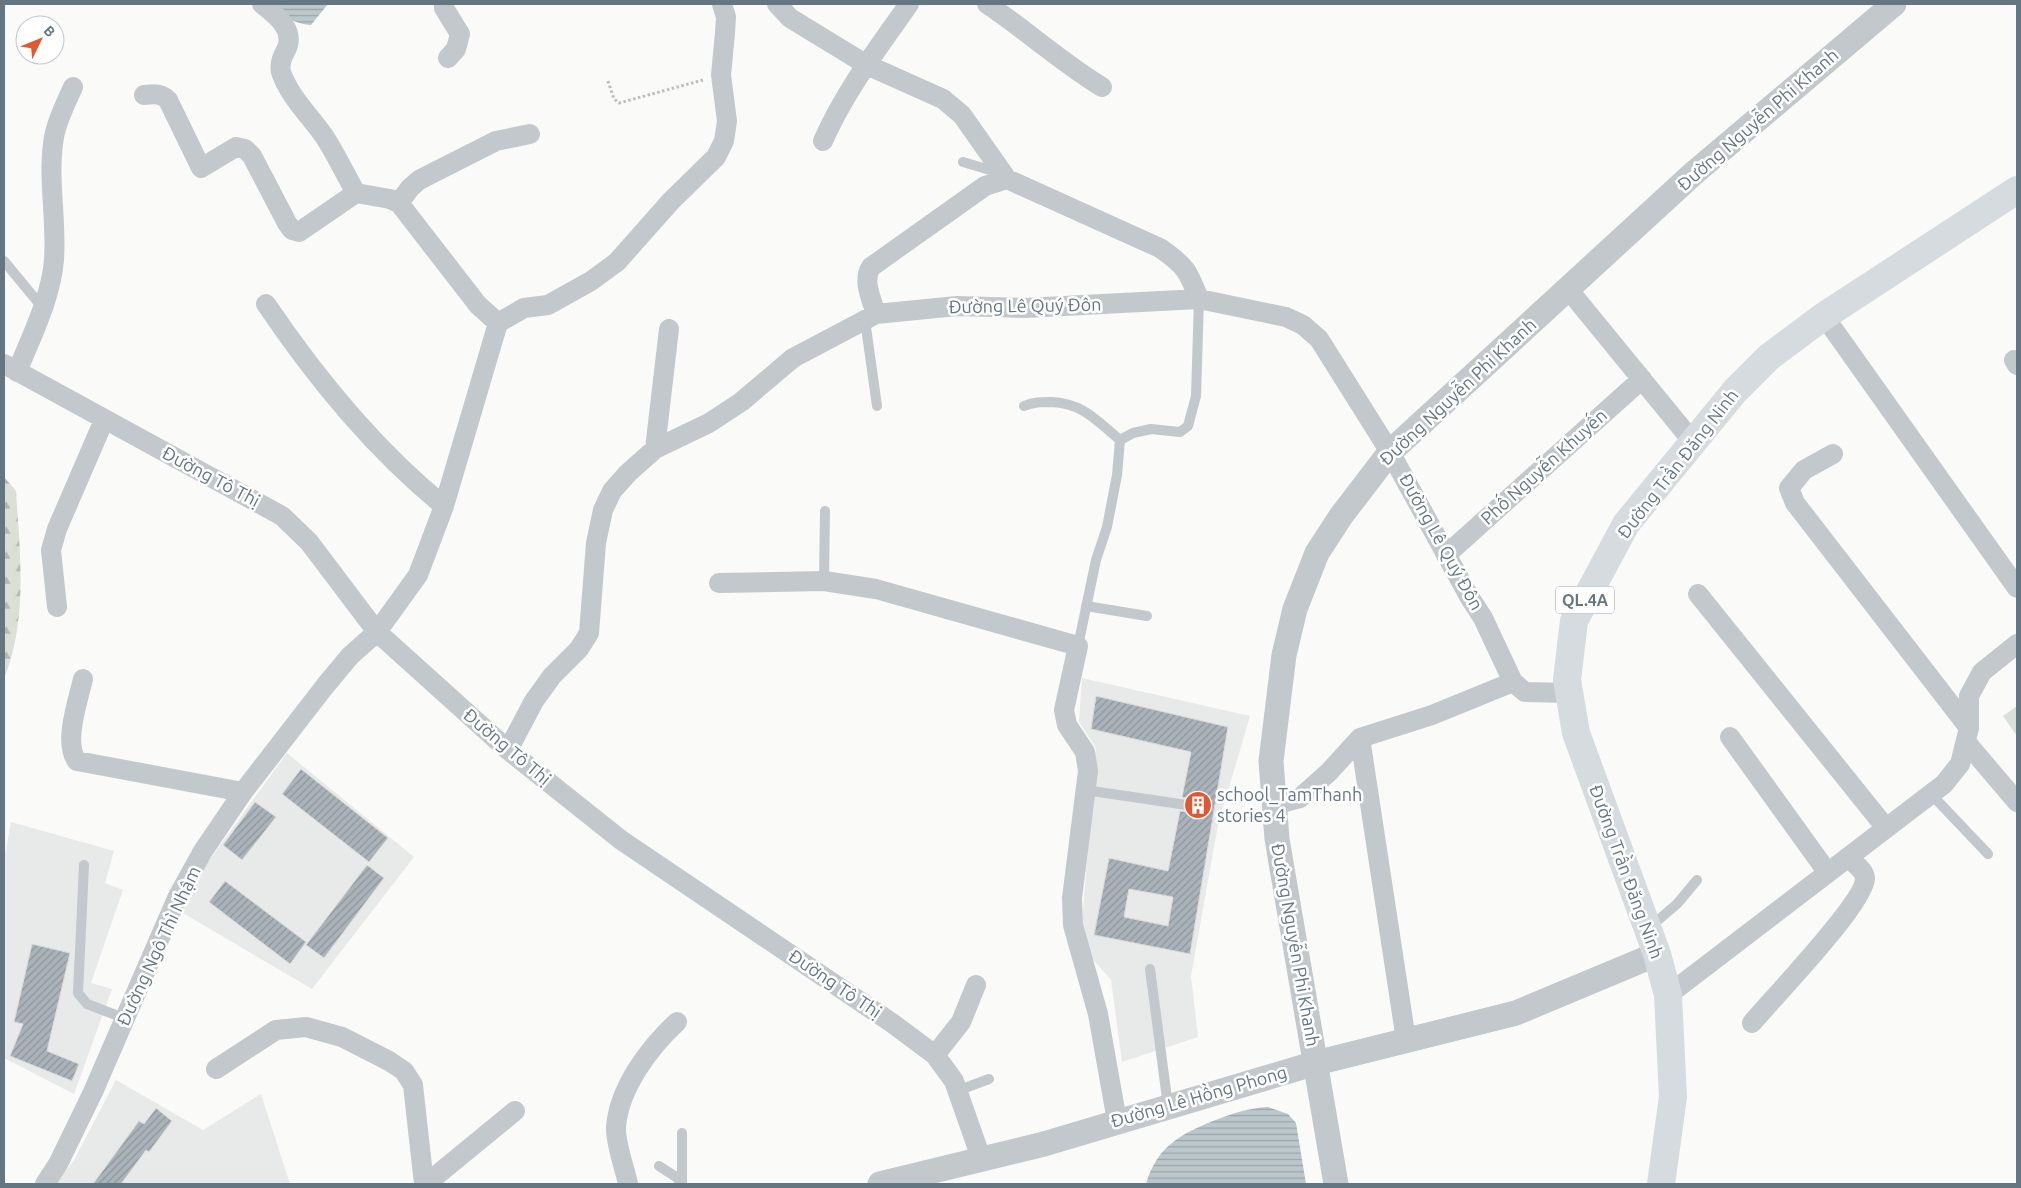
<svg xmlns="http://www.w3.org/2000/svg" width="2021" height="1188" viewBox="0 0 2021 1188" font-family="Ubuntu,sans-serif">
<defs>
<pattern id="forest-firs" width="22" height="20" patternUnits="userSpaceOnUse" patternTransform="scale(1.25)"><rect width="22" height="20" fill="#dadfd7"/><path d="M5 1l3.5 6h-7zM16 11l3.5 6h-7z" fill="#b4b9b4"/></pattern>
<pattern id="water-rules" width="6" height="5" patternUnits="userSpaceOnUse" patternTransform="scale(1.25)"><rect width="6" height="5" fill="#bbc7cb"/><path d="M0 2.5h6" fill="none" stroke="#9ca6aa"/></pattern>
<pattern id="building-hatch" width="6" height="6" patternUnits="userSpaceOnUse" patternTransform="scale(1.25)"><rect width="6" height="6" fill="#aab3b9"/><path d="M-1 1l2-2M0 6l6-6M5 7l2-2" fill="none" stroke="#8e969c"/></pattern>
</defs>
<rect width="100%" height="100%" fill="#fafaf8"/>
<path fill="#e8e9e9" d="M1082,678L1250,716L1218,825L1191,976L1198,1037L1122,1062L1111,980L1090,956L1081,935L1096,748L1079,722Z
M287,753L414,857L312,989L181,912L208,862Z
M11,822L114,851L105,883L123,890L91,983L112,989L74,1094L4,1058V861Z
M116,1080L203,1130L261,1094L290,1184H56L74,1160Z"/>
<path fill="url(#forest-firs)" d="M4,477L16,491C20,553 28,619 4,679Z"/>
<path fill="#dadfd7" d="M2017,706V736L2003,716Z"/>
<path fill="url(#water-rules)" d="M267,4H328L311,25C293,24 281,15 267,4Z
M1268,1107L1288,1114L1296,1123L1306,1184H1146C1157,1147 1179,1135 1213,1121C1231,1114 1248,1108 1268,1107Z"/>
<path fill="url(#building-hatch)" stroke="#dcdcda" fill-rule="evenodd" d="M1096,696L1228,727L1190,954L1094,935L1109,858L1168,871L1180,811L1189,812L1194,806L1191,799L1182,797L1191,752L1091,729ZM1129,889L1173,897L1168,926L1124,917Z
M301,769L388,838L369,862L282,794Z
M255,802L276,817L242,860L223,845Z
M367,865L384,878L324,958L306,945Z
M225,881L306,942L290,964L209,902Z
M32,944L70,953L47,1051L79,1064L72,1081L10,1056L23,1024L14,1022Z
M156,1108L172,1121L149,1152L146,1150L121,1184H93L139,1121L144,1124Z"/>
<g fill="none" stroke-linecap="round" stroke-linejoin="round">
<path stroke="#bbbfc2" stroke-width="3" stroke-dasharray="2.5 2.5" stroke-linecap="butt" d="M608,81L614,99L619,103L703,80"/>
<path stroke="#c3c8cc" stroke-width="10" d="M963,162L1000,173
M4,261L42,307
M865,320L877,406
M1024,406C1033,402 1041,402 1051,402C1083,403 1097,421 1120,440
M824,581L825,511
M1086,606L1147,616
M1078,646L1096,560L1107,527L1117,475L1120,440L1133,433L1151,429L1180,432L1188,426L1196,396L1199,299
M1085,790L1187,805
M1931,794L1988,854
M84,865L78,993L87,1004L126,1019
M1650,927L1677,904L1697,880
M1150,969L1168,1106
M957,1091L989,1079
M659,1166L676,1177L682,1184
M682,1183V1133"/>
<path stroke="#c3c8cc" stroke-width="20" d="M262,4C276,15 296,30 286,50C282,57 279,64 281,72C289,96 310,116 324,136C336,154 345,174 356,193L390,199L399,203L478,305L498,323
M444,4V8L460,34L456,49L448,58
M777,4L790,18L867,65L943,99L962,115L1007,179L1160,248C1186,266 1188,271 1199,299
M987,4C1026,30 1061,62 1102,87
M144,95C154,94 161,93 168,100L201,168L236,147L245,149L252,156L287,223L292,230L299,232L356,193
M823,141C845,91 878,48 909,4
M399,203L410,188L419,180L496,141L530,134
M1568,289L1693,442
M266,304C316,378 375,450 444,506
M876,314C872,300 862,281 871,267L985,186L1007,179
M1824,316L2017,588
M2014,360L2017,365
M4,364L282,516L309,542L377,632L508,750L621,840L892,1023L935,1055L954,1081L981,1158
M17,372C31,337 51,298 54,260C57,219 47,178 54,137C57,120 66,103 73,87
M655,449L669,329
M1833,454L1804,470L1789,488L1795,503L1969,728
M1446,555L1642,379
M719,583L824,581L876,589L1078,646L1064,710L1067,725L1085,752L1088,771L1072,898L1073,925L1098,1014L1117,1121
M1698,594L1886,828
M57,607L51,550L57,529L104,420
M83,679C78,701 63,743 77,761L243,792
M1730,737L1828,873
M1360,738L1406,1040
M1966,742L2017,802
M508,750L534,701L552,676L579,649L589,633L596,543L603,510L612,491L628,473L655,449L709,423L741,402L793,358L865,320L876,314L957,306L1025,308L1199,299L1286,317L1303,325L1319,339L1390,452L1470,598L1483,618L1513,682L1525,692L1569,693
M1274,805L1300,798L1329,772L1360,738L1432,715L1513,682
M1668,995L1944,784L1960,764L1969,728V696L1982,672L2017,644
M1752,1023C1771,1000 1866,902 1865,878C1864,869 1853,863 1848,857
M935,1055L961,1022L976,985
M216,1069L276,1030L306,1027L342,1037L389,1061L404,1071L413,1085L424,1184
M45,1184L58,1164L93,1092L178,896L203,851L243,792L325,686L350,656L377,632L418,575L444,506L498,323L524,308L548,305L591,281L617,262L671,201L716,157L724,141L727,121L721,75L725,33L726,17L722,4
M426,1184L515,1111
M628,1184C625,1169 615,1142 616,1127C619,1088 649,1048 677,1022"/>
<path stroke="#c3c8cc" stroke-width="25" d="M880,1184L1044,1144L1316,1063L1516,1013L1657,954
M1336,1184L1277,839L1271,761L1284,655L1295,609L1317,553L1341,516L1390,452L1694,173L1894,4"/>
<path stroke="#d6dbdf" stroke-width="28" d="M1661,1184L1673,1097L1668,995L1657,954L1576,733L1567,680L1574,621L1626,524L1735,391L1769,357L1824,316L2017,190"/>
</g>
<defs>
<g id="building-disc" transform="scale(1.4375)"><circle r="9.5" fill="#e4572e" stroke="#fff"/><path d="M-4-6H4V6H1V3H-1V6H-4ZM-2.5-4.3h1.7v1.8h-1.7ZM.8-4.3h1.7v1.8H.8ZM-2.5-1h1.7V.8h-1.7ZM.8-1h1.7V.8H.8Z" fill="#fff"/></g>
</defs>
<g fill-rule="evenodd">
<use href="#building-disc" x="1198" y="805"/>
</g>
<g text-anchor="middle" stroke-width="5" stroke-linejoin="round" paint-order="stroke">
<rect fill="#fff" stroke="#939fa8" stroke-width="1" x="1556" y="586.5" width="58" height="27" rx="4"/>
<g font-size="16" font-weight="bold" fill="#657683">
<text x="1585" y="606">QL.4A</text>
</g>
<g font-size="18" fill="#657683" stroke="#fff">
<text transform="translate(1758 120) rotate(-41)" y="6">Đường Nguyễn Phi Khanh</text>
<text transform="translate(1025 306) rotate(-1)" y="6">Đường Lê Quý Đôn</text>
<text transform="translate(1458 392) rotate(-43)" y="6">Đường Nguyễn Phi Khanh</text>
<text transform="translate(1678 464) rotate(-52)" y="6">Đường Trần Đăng Ninh</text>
<text transform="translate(1544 467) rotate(-42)" y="6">Phố Nguyễn Khuyến</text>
<text transform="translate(211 477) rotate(28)" y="6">Đường Tô Thị</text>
<text transform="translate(1441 542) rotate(61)" y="6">Đường Lê Quý Đôn</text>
<text transform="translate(507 747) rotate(40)" y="6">Đường Tô Thị</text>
<text transform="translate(1626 872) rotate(70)" y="6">Đường Trần Đăng Ninh</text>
<text transform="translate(1295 945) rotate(80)" y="6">Đường Nguyễn Phi Khanh</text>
<text transform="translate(159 946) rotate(-65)" y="6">Đường Ngô Thì Nhậm</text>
<text transform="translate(835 984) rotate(34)" y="6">Đường Tô Thị</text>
<text transform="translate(1199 1097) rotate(-16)" y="6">Đường Lê Hồng Phong</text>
</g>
<g font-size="18" fill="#657683" stroke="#fff" text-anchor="start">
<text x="1217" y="801">school_TamThanh<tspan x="1217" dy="21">stories 4</tspan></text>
</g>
</g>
<rect width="2021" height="1188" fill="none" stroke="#657683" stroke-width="10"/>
<g transform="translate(40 40) rotate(47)"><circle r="24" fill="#ffffff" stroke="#c1c8cd"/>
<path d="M0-4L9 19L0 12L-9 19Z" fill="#e4572e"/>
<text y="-8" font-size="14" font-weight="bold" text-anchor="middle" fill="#657683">B</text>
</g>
</svg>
